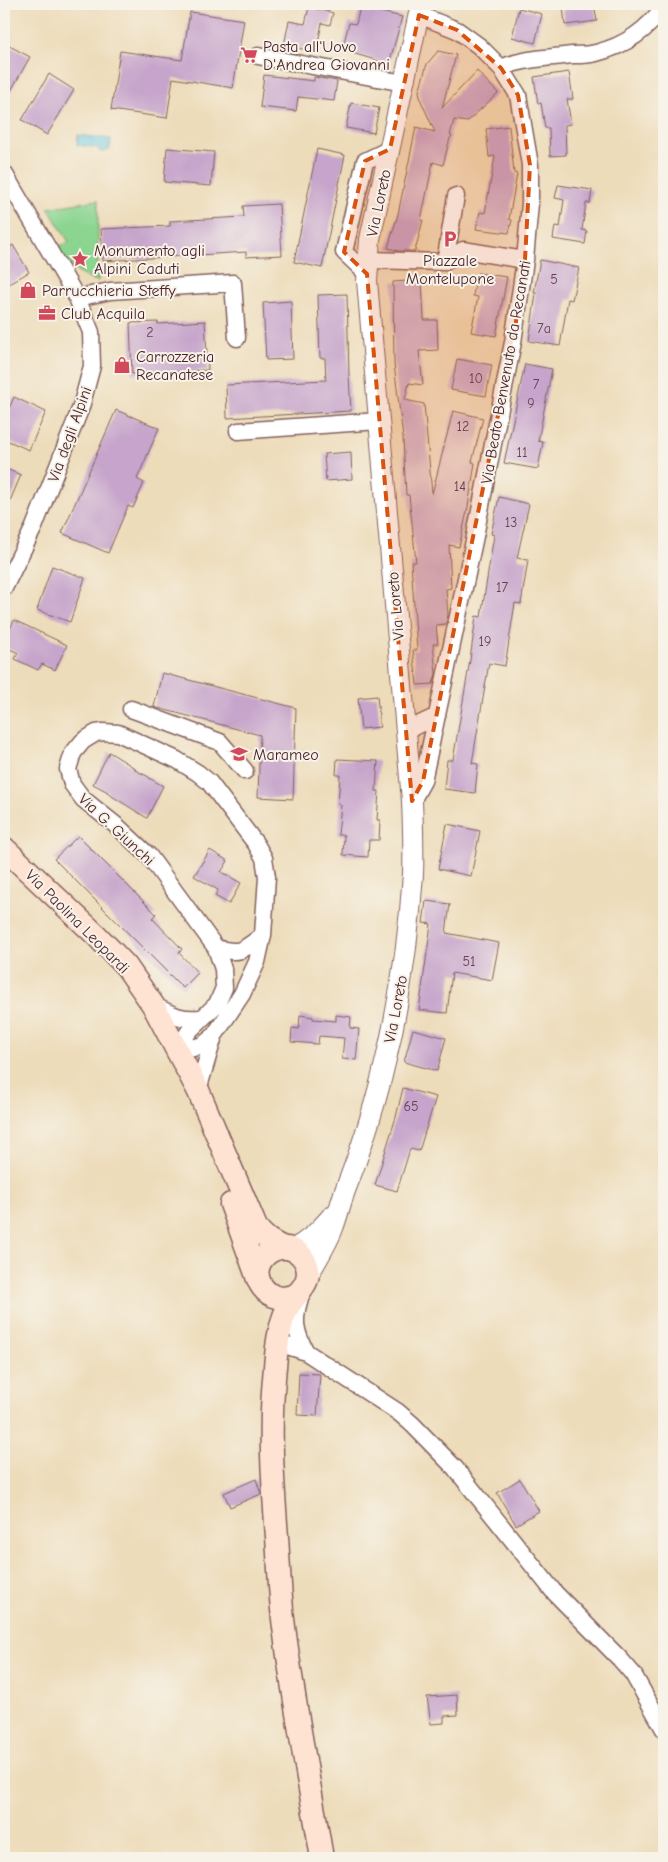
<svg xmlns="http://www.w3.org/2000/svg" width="668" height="1862" viewBox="0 0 668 1862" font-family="'Comic Neue',sans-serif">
<rect width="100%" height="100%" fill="#f7f3e8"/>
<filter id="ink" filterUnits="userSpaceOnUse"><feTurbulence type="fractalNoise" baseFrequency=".02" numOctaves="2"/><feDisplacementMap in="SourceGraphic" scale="10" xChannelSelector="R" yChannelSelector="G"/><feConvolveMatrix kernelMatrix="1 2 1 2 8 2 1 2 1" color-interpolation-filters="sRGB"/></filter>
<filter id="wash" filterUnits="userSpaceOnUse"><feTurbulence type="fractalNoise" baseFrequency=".0096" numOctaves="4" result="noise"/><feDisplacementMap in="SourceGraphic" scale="20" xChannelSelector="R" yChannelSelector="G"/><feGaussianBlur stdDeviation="1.12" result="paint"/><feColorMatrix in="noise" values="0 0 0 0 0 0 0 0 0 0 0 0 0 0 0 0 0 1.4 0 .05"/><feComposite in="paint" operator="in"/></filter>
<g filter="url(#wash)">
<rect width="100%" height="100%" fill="#eddcba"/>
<path fill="#8bd591" stroke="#6a7a5e" d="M98,200V281C79,278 66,263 56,248L69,242L48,208Z"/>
<path fill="#5dc3db" stroke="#547183" d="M78,135L111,139L110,149L104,152H100L98,148L77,145Z"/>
<g id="blocks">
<path fill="#c6a4cb" d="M576,4H594L597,21L565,25L563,6Z
M309,7L333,13L330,25L322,23L316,52L284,45L289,21L305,24Z
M360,7L402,17L389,64L342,50L349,23L356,24Z
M519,8L542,14L535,43L512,37Z
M190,12L244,20L233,88L173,78L167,118L111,110L120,51L182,60Z
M4,43L30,57L4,103Z
M438,51L456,55L442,108L477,71L498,93L467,122L454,120L450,135L452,136L450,138L443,165L433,162L421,220H423L415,251H398L388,248L398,214L416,127L435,132L421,101L419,91L427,64Z
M569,72L573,99H567L571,124L565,125L566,155L550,156L549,128H545L541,103L538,104L534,77Z
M49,74L74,90L47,135L22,120Z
M264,75L314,81V77L337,81L334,101L298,97L296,111L260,107Z
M351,103L379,108L374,133L346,128Z
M509,126L514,173L517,174L509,219L512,220L509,233L476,229L480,212L485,213L495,156L489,157L486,129Z
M167,148L214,152L211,186L164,182Z
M317,149L345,155L322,268L294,262Z
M558,185L592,190L590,203H586L582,230L587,231L585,244L553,239L555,226L560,227L564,200L555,198Z
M279,204L282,255L246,257V252L103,261L101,229L170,226V221L244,217L243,206Z
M13,245L29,272L4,287V251Z
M540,260L579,268L572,300L568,299L560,346L529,341L536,293H534Z
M477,273L507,277L496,336L471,332L478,297L473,296Z
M422,280L424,320H437L438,350L419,351L423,385L409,383L405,400L424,404L432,494L453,411L483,418L472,462L475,463L468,507L459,547L449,545L451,588L446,589L448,615L446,624L436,625L438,644H433L436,674L433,684L417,685L413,650H417L411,562H416L409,495H406L403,438L394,364L393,282Z
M347,294L349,376L351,411L227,418L226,385L326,380L325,358H320L318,295Z
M291,301L293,359L266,360L263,303Z
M205,321L208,370L132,374L130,323L158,322V324Z
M457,359L492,365L486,396L451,390Z
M525,364L552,369L538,441L543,442L538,469L504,463Z
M14,397L46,412L29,450L4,439V420Z
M116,410L159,428L137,479L144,483L133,508L128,506L108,553L62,533Z
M351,452L352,479L326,481L324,454Z
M4,468L21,475L4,515Z
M499,497L529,504L517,558L528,560L521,604L515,603L505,666L489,663L472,763L478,764L475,793L444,789L447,760H453L470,660L476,616L481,617L494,535L491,534Z
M52,566L85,578L70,622L37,610Z
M14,620L67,645L55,670L42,664L38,670L15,659L18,653L4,646V641Z
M162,673L296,708L293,799L258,797L260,735L154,707Z
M377,696L380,727L361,729L358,698Z
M109,752L135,768V770L149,777V778L163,786L147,818L107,793L108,792L93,784Z
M337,759L378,761L376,791H379L377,820H380L379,840H369L368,857L343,855L344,835H338L341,805L338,804L340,775H336Z
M447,824L480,831L471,876L438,869Z
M78,836L156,914L152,918L182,949L179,953L198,973L183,988L54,859Z
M210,850L228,861L221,872L241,883L229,904L215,896L218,890L194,876Z
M426,901L450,904L446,933L499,943L492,980L452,973L447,1013L419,1010L431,924L423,923Z
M300,1015L313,1017V1019L336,1021V1015L351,1017L350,1028L359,1029L356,1060L342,1059L344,1038L319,1036L318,1044L291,1042L292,1028L299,1029Z
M413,1029L446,1038L437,1071L404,1062Z
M403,1088L436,1097L419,1151L410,1149L397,1191L375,1185L396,1117Z
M299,1373L320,1374L317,1416L297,1415Z
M256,1479L261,1494L230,1507L224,1493Z
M520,1479L539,1511L516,1525L497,1493Z
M457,1695L458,1715L444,1716V1723L431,1724L427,1697Z"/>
</g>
</g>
<g filter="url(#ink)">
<use href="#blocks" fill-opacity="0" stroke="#83615d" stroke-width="1"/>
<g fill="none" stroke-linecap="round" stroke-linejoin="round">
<g stroke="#83615d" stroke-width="19">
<path id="minor" d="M258,56L404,83
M501,68C524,58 548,58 573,55C580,55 589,55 596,53C624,46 648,30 664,6
M4,173L77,298L91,332L92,366L81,407L34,527L4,588
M368,260L445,262L456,196
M445,262L463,250L525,260
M367,274L344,252L365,161L390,149
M77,298L110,291L233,283L237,338
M238,431L379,421
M131,709L220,742L245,771
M405,731L437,716
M103,732L118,733L177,760L198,773L209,782L256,844L264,858L267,877L263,935L257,962L242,994L214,1036L203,1045L193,1048L176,1050L190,1030L217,1004L224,988L223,969L216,948L149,856L118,827L83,799L72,784L68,769L73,753L83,741L96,733Z
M412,801L423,781L475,536L513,342L525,260L530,203V165L518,95L501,68L479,46L457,30L419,15
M216,948C241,955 243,950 263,935
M153,1005C171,1014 180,1020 200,1018
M198,1090L214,1036
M300,1298C293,1320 295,1332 306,1352
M278,1343L306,1352L398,1412L412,1424L455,1468L554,1592L620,1659L633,1674L664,1729"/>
</g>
<g stroke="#83615d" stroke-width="22">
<path id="tertiary" d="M292,1250C309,1241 319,1231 331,1217
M308,1275C317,1260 327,1244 333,1228C338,1215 341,1201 346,1188C385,1089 406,980 413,874C414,850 413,825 412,801L367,281L370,239L421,4"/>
</g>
<g stroke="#83615d" stroke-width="25">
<path id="secondary" d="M4,848L96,935L126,966L153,1005L198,1090L256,1227C264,1238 271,1242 284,1248
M231,1204L258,1279
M299,1293C269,1311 242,1273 268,1253C275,1248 285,1246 293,1250C298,1252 303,1257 306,1263C314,1284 295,1293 287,1309C277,1330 276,1356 274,1379C269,1432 273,1484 277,1537C279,1567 280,1598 284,1627C294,1705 309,1781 322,1858"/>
</g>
<use href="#minor" stroke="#fff" stroke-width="16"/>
<use href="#tertiary" stroke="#fff" stroke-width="20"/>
<use href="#secondary" stroke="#fee3d2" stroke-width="22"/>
</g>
</g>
<path fill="#d8530f" fill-opacity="0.2" stroke="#d8530f" stroke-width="4" stroke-dasharray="10 6" stroke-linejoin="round" d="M419,15L457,30L501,68L518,95L530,165L525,260L513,342L423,781L412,801L367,274L344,252L365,161L390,149Z"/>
<defs>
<g id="supermarket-bare" transform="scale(1.35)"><path d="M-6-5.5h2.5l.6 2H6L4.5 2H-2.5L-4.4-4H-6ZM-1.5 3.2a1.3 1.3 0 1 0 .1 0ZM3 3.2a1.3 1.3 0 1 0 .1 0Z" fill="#d1495b" stroke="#f7f3e8" stroke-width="2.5" paint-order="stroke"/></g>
<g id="parking-bare" transform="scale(1.35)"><path d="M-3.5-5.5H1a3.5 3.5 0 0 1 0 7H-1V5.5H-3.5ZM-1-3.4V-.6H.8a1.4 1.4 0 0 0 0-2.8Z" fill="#d1495b" stroke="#f7f3e8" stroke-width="2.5" paint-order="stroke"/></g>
<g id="sight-bare" transform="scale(1.35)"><path d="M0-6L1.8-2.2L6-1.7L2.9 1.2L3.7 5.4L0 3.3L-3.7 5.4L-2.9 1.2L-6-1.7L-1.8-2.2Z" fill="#d1495b" stroke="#f7f3e8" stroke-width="2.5" paint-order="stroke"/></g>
<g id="shop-bare" transform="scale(1.35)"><path d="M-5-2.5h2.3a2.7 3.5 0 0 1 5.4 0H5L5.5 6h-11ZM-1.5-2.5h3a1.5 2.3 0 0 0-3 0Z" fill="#d1495b" stroke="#f7f3e8" stroke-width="2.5" paint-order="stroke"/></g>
<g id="office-bare" transform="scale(1.35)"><path d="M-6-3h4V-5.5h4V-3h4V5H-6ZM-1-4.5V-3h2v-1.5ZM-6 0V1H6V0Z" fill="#d1495b" stroke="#f7f3e8" stroke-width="2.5" paint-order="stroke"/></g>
<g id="school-bare" transform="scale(1.35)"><path d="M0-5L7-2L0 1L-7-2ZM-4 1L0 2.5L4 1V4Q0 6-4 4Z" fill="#d1495b" stroke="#f7f3e8" stroke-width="2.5" paint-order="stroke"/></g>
</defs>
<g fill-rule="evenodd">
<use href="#supermarket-bare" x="249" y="55"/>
<use href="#parking-bare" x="450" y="239"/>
<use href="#sight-bare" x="80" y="259"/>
<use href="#shop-bare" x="28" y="290"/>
<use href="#office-bare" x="47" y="313"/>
<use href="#shop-bare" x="122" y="365"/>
<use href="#school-bare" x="239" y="754"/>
</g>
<g text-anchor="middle" stroke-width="4" stroke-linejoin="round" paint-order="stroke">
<g font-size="14" fill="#694053">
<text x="554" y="284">5</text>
<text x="544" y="333">7a</text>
<text x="150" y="337">2</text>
<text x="476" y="383">10</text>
<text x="536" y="389">7</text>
<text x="531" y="408">9</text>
<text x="463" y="431">12</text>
<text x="522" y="457">11</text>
<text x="460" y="491">14</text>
<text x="511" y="527">13</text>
<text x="502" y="592">17</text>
<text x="485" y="646">19</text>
<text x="469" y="966">51</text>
<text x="411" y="1111">65</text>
</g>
<g font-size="16" fill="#4a1f2b" stroke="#f7f3e8" text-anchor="start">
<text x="263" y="52">Pasta all'Uovo<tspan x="263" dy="18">D'Andrea Giovanni</tspan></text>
<text x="94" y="256">Monumento agli<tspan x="94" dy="18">Alpini Caduti</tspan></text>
<text x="450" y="266" text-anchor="middle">Piazzale<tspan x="450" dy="18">Montelupone</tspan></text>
<text x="42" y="296">Parrucchieria Steffy</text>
<text x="61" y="319">Club Acquila</text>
<text x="136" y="362">Carrozzeria<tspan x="136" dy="18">Recanatese</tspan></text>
<text x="253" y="760">Marameo</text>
</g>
<g font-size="16" fill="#4a1f2b" stroke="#f7f3e8">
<text transform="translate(378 203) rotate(-78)" y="6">Via Loreto</text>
<text transform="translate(505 372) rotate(-80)" y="6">Via Beato Benvenuto da Recanati</text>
<text transform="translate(69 434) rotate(-70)" y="6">Via degli Alpini</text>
<text transform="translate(395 606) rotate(-95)" y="6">Via Loreto</text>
<text transform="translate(117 829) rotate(43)" y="6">Via G. Giunchi</text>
<text transform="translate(78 921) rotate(45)" y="6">Via Paolina Leopardi</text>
<text transform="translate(395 1009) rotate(-79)" y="6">Via Loreto</text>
</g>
</g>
<rect width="668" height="1862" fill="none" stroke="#f7f3e8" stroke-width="20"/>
</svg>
